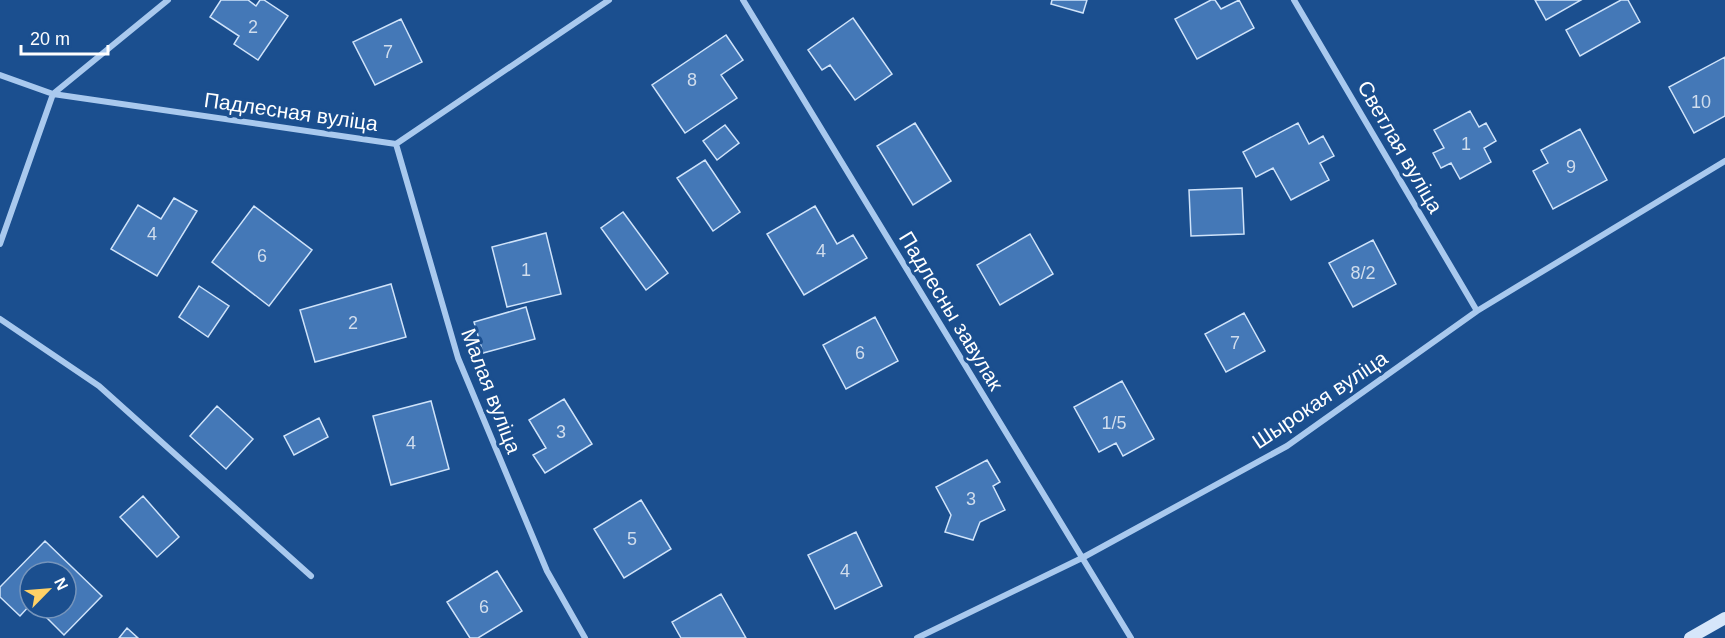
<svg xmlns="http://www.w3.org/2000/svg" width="1725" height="638" viewBox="0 0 1725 638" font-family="Arial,sans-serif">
<rect width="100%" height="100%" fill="#1b4f8f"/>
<path fill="#4478b7" stroke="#cfe3fa" stroke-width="1.5" d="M221,0H248L256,6L260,0H264L288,16L258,60L234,44L239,36L210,17Z
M1052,0H1087L1083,13L1051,4Z
M1211,0H1215L1221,9L1239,0L1254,28L1197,59L1175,19Z
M1535,0H1581L1546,20Z
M1621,0H1628L1640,22L1580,56L1566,30Z
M853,18L892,74L855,100L830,65L822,70L808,50Z
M401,19L422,62L375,85L353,42Z
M726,35L743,60L721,75L737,98L685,133L652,85Z
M1725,57V116L1694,133L1669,87Z
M1470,111L1479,127L1486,123L1496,141L1484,148L1491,162L1460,179L1451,163L1441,168L1433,153L1444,148L1434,130Z
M915,123L951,181L913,205L877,146Z
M1298,123L1309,144L1323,136L1334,156L1320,163L1329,180L1291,200L1273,168L1256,177L1243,152Z
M725,125L739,143L717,160L703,141Z
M1580,129L1607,180L1553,209L1533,171L1548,163L1541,150Z
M705,160L740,212L713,231L677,178Z
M1242,188L1244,234L1191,236L1189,190Z
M174,198L197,211L157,276L111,249L138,205L161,219Z
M254,206L312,250L269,306L212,262Z
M815,206L837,244L853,235L867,258L804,295L767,234Z
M623,212L668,273L646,290L601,228Z
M546,233L561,294L507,307L492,247Z
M1030,234L1053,274L1000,305L977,265Z
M1373,240L1396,284L1353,307L1329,263Z
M391,284L406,337L315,362L300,310Z
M199,286L229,306L208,337L179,317Z
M526,307L535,339L483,353L474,322Z
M1244,313L1265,351L1226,372L1205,334Z
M875,317L898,361L846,389L823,345Z
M1122,381L1154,439L1123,456L1116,443L1099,452L1074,407Z
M564,399L592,444L545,473L533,455L546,448L529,420Z
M431,401L449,469L391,485L373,416Z
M217,406L253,439L226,469L190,436Z
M319,418L328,437L294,455L284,436Z
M987,460L1000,482L993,486L1005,510L980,522L973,540L945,532L951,515L936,487Z
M143,496L179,537L157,557L120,517Z
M641,500L671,549L624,578L594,529Z
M856,532L882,586L835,609L808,555Z
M45,541L102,596L64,635L37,608H66V572H30V605L20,616L0,597V587Z
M497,571L522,611L478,638H470L447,602Z
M721,594L746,638H681L672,622Z
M127,628L138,638H119Z"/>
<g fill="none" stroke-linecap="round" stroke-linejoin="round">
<path stroke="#a9c9ee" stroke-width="6" d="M743,0L1131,638
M1294,0L1477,311
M0,75L53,94L396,144L609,0
M396,144L458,358L547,571L585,638
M0,244L53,94L168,0
M0,319L99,386L311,576
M917,638L1082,558L1287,446L1477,311L1725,161"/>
<path stroke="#d6e6fa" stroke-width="12" d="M1690,638L1725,618"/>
</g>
<g text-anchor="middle" stroke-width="6" stroke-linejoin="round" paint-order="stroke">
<g font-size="18" fill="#d0dded">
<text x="253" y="33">2</text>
<text x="388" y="58">7</text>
<text x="692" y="86">8</text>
<text x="1701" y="108">10</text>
<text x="1466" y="150">1</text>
<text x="1571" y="173">9</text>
<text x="152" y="240">4</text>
<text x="821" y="257">4</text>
<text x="262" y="262">6</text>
<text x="526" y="276">1</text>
<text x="1363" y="279">8/2</text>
<text x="353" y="329">2</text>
<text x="1235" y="349">7</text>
<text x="860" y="359">6</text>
<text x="1114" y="429">1/5</text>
<text x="561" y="438">3</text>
<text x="411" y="449">4</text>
<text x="971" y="505">3</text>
<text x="632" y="545">5</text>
<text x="845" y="577">4</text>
<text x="484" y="613">6</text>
</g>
<g font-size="21" fill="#fff" stroke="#1b4f8f">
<text transform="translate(291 112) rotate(8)" y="7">Падлесная вуліца</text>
<text transform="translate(1400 147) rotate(60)" y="7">Светлая вуліца</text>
<text transform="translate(951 311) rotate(59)" y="7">Падлесны завулак</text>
<text transform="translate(491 391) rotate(69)" y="7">Малая вуліца</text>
<text transform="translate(1320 400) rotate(-34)" y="7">Шырокая вуліца</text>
</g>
</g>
<g transform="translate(48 590) rotate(65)"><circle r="28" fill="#1b4f8f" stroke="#7695bc" stroke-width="1.5"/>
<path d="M0-4.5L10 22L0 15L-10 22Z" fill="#ffd166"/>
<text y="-9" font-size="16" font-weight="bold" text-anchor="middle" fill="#ffffff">N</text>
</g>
<path d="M21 45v9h87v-9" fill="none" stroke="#ffffff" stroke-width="3"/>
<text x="30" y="45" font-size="18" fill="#ffffff" stroke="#1b4f8f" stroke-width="4.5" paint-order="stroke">20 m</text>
</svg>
